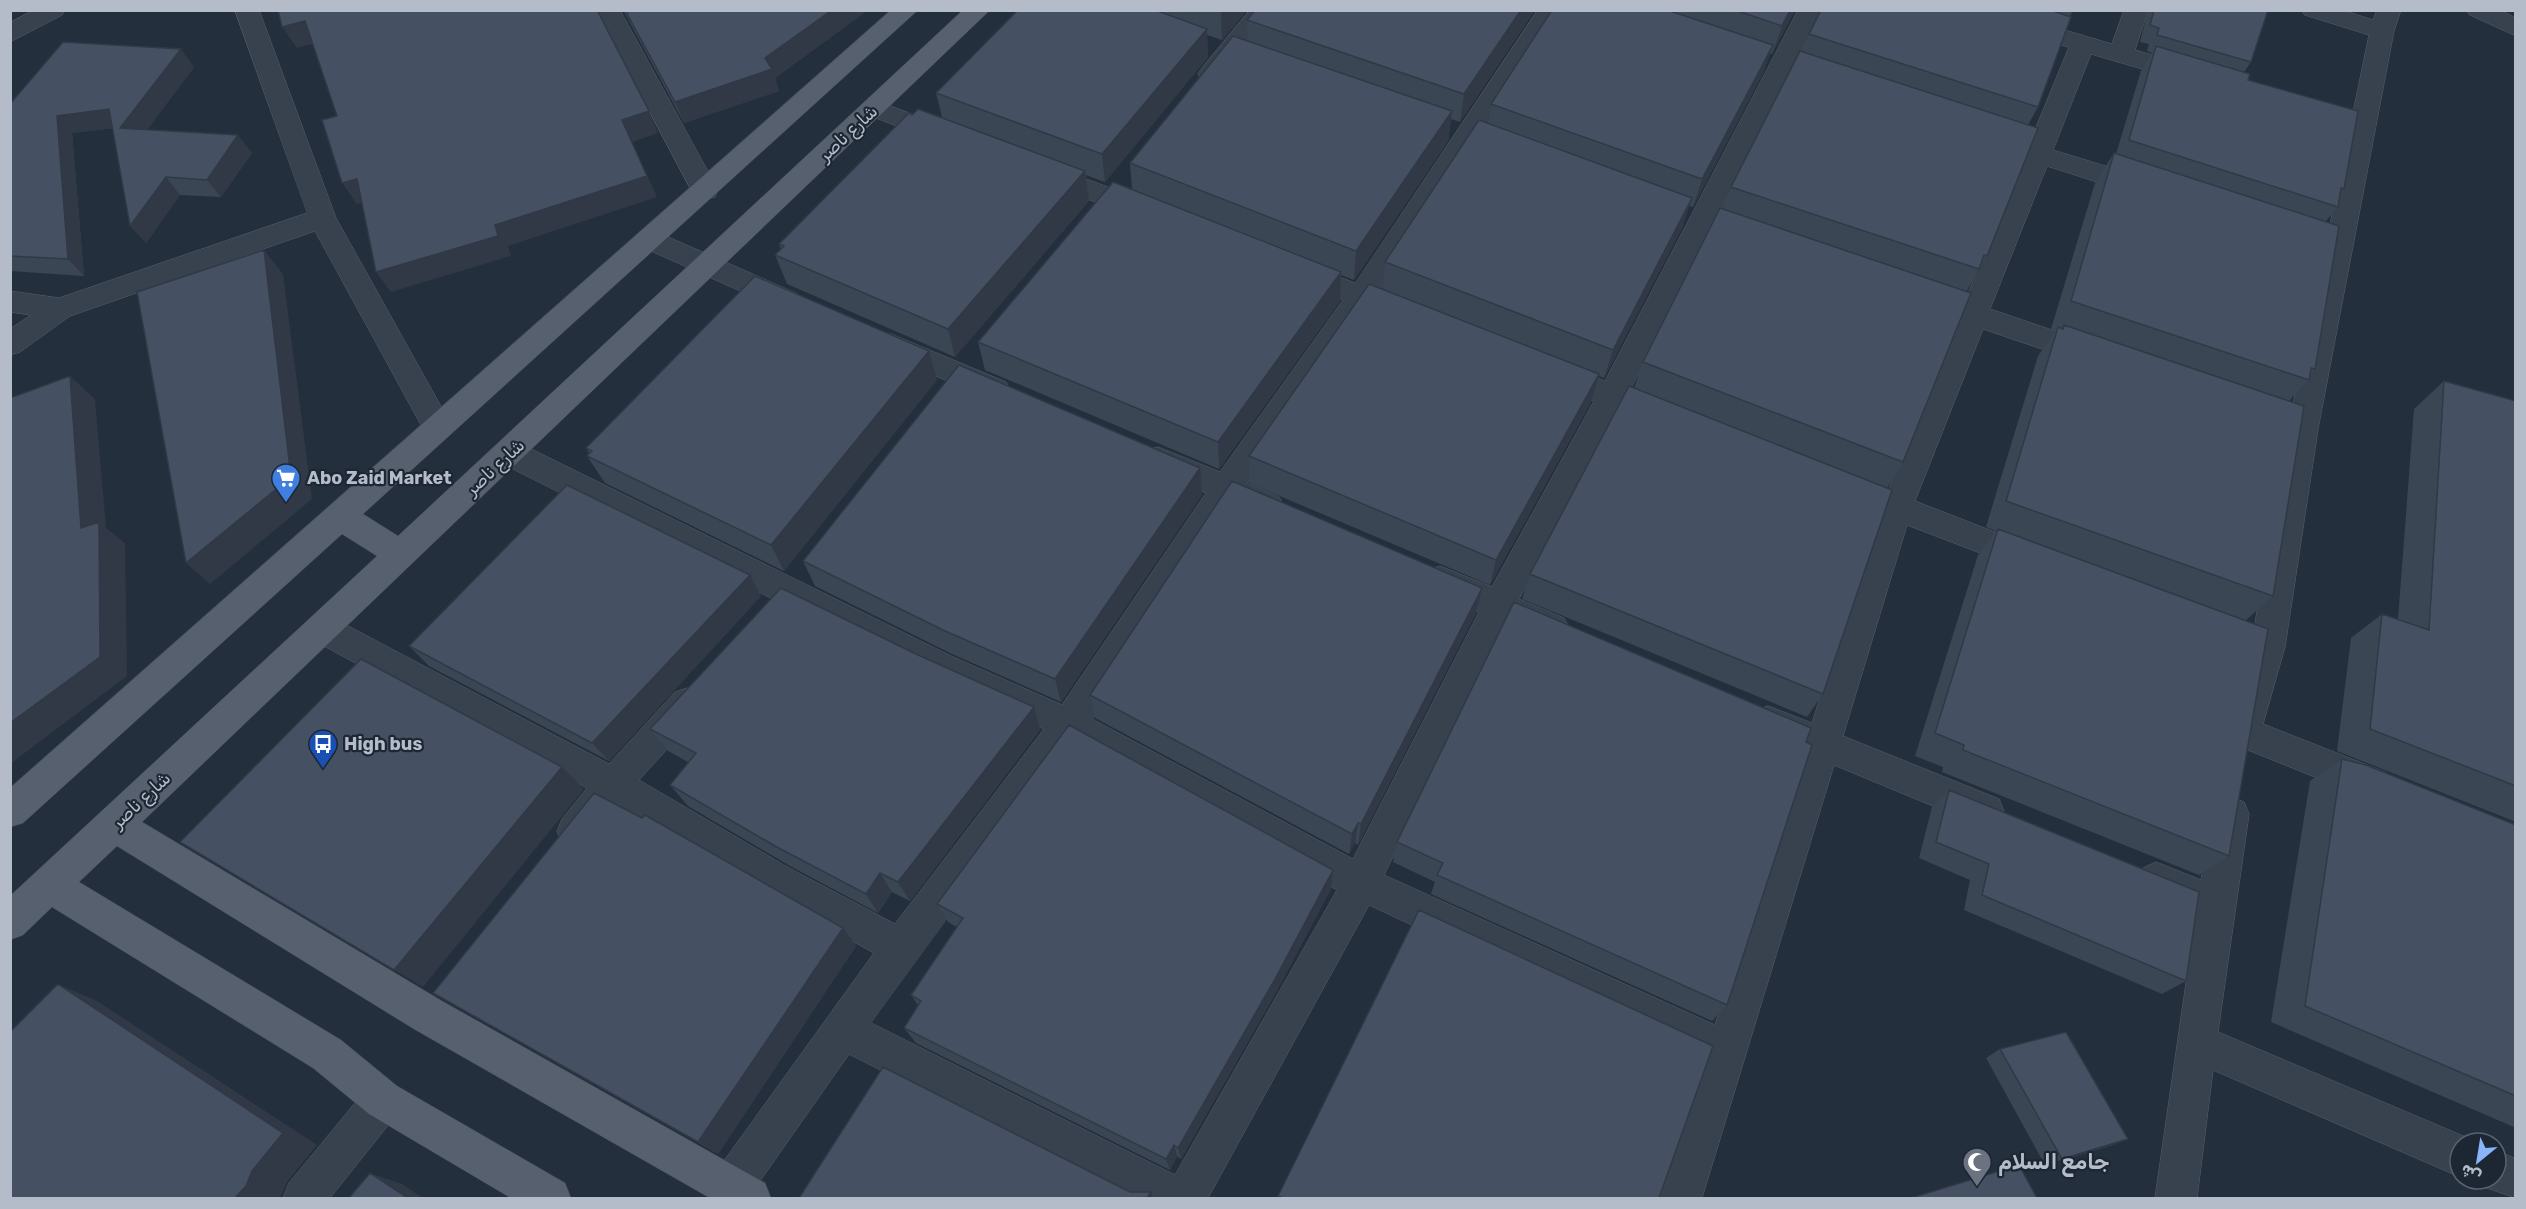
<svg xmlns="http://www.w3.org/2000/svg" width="2526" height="1209" viewBox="0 0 2526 1209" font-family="Rubik,Cairo,sans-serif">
<rect width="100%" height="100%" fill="#242f3e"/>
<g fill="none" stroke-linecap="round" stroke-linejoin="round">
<g stroke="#565f6c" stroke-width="1">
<path id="minor" d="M34,10H65L62,15L10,42V23Z
M235,10H259L336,218L453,428L449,436L438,440L427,436L315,231L70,316L20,352L10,355V329L31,315L10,312V291L59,298L307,213Z
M596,10H620L718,190L715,197L705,199L695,197Z
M1250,10H1275L1220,80L1211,82L1202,80L1198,74L1202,68Z
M1538,10H1563L1379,292L1411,305L1415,312L1411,319L1401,323L1367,310L1247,483L1279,497L1284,506L1279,515L1268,519L1232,504L1092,719L1353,859L1479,612L1428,590L1424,580L1428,570L1440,566L1492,587L1594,401L1542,380L1537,372L1542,364L1552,361L1605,381L1798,10H1822L1630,390L1674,408L1678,416L1674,424L1663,428L1619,411L1519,599L1564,618L1569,628L1564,638L1552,642L1507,623L1384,875L1715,1025L1803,752L1756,732L1751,721L1756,710L1768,706L1812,723L1879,514L1834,497L1829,488L1834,479L1845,475L1888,491L1957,320L1912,304L1908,297L1912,290L1922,287L1965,301L2023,159L2007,153L2003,147L2007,141L2016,138L2030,142L2069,47L2052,43L2049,37L2052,31L2061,29L2112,44L2124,10H2148L2135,50L2199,69L2203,75L2199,81L2190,83L2091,54L2053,150L2154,181L2157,188L2154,195L2144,197L2047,166L1990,309L2102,347L2107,355L2102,363L2092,366L1983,329L1915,501L2041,550L2046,559L2041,568L2030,572L1907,525L1843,736L1999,799L2004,811L1999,823L1986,828L1834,765L1702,1198H1660L1704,1061L1369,905L1208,1198H1135L849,1054L748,1198H715L710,1187L716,1172L874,953L763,892L617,806L588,843L575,848L562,843L557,831L562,819L587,788L311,639L306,629L311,619L323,615L335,619L609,764L675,692L687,688L699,692L704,703L699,714L639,780L789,868L895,924L1044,729L927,676L499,462L495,453L499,444L510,441L521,444L951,656L1062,705L1206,493L1147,468L1143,459L1147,450L1158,447L1220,472L1343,300L1289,279L1285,272L1289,265L1299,262L1355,283ZM1074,745L1337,890L1175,1175L871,1023Z
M2302,10H2342L2373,20L2377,10H2401L2394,31L2318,429L2285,647L2263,724L2385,772L2390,784L2385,796L2372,800L2233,744L2228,733L2251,647L2288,429L2369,35L2305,15Z
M2467,10H2500L2516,18V36L2470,15Z
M875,100L954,130L958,136L954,142L945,145L866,114L862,108L866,102Z
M1047,165L1155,204L1159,211L1155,218L1145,221L1038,180L1034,174L1038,168Z
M650,229L798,294L802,301L798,308L788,311L778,308L640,246L636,239L640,232Z
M891,334L1006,382L1010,390L1006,398L995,401L881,353L876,345L881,337Z
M2231,797L2244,802L2249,814L2218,1032L2475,1141L2460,1143V1177L2213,1070L2197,1198H2155L2196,914L2143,892L2137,880L2143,868L2156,862L2201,880L2213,814L2218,802Z
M383,1080L397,1086L403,1100L397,1114L330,1198H283L289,1183L369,1086Z
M2496,1150L2516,1159V1198L2481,1186L2479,1179H2496Z"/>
</g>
<g stroke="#414a57" stroke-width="1">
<path id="primary" d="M891,10H918L363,514L398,536L963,10H990L142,822L442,1001L765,1183L771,1198H710L414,1029L117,846L79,882L341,1040L397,1086L565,1183L571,1198H511L369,1114L313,1068L52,907L23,935L10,940V896L377,556L342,534L23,823L10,827V788Z"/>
</g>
<use href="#minor" fill="#38414e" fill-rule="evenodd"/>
<use href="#primary" fill="#56606e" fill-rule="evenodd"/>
</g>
<path fill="#3b4654" d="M623,10H868L775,78L779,91L684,123Z
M1018,10H1247L1222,40L1207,35L1208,57L1105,182L1086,175L1089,201L955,357L787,284L775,255L781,249L779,244L912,115L942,117L936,93Z
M1255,10H1535L1460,122L1451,119L1448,141L1354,280L1341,275L1340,301L1219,469L985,370L978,342L1132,189L1130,163L1248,41L1247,20Z
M1552,10H1795L1772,54H1770L1763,73L1693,207L1689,206L1682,228L1604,378L1599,376L1591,402L1490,585L1249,483V456L1383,289L1385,262L1488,124L1491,104Z
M1821,10H2073L2070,16L2038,107L2028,125L1987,256L1966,292L1903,462L1887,488L1823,694L1807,717L1522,599L1530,574L1634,388L1643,362L1723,209L1731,187L1802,52L1809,34Z
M2148,10H2268L2251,62L2244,72L2248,80L2344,189L2340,193L2338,207L2326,221L2315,369L2310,375L2309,380L2289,401L2273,596L2245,621L2229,856L2199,875L1942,772L1943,767L1915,756L1978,555L1996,531L1986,527L2038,356L2055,331L2051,329L2095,183L2114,153L2116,154L2141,71L2152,53L2147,51L2149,44L2140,42Z
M194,67L147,130L252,153L221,197L180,195L146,243L113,128L72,133L84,276L10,271V104Z
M937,380L784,571L605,483L587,456L589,453L586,448Z
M2444,381L2516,401V822L2337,751L2351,638L2382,614L2398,619L2414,409Z
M1202,495L1061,702L952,654L815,586L803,561Z
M750,575L761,596L609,761L429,666L409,646Z
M1482,588L1476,613L1358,845L1355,843L1349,854L1095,718L1090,695Z
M650,729L1040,730L910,901L892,892L878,913L790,866L688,806L670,785L688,762L668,751Z
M1806,742L1727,1005L1712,1021L1431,894L1435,882L1393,862L1397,842Z
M2342,759L2516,825V1128L2271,1022L2310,781Z
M1949,790L2186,981L2162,994L1964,910L1970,880L1919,858L1932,807Z
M1331,889L1274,996L1181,1159L1177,1156L1170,1170L916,1043L904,1028L918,1005L911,995L957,927L948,922L937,904Z
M843,928L856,946L718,1154L433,993Z
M2000,1049L2128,1139L2110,1146L2045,1165L1986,1058Z"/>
<path fill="#303945" d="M832,10H868L775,78L779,91L684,123L675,102L765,58Z
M1223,10H1247L1222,40L1221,12Z
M1521,10H1535L1460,122L1464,94Z
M1790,10H1795L1772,54L1782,26Z
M305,21L319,42L297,48L282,27Z
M1207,29L1208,57L1105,182L1102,154Z
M1773,45L1763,73L1693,207L1702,179Z
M181,49L194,67L135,146L120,128L122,127L72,133L84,276L68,259L57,116Z
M649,111L658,133L632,142L657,197L508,246L511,256L391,292L376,272L495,225L622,120Z
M1452,111L1448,141L1354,280L1356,251Z
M238,135L252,153L221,197L207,180Z
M1085,171L1089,201L955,357L948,329Z
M166,177L180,195L146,243L130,226Z
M357,179L372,200L357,204L342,183Z
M1692,198L1682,228L1604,378L1613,350Z
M264,250L283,274L312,499L210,584L186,563Z
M1341,272L1340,301L1219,469L1218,442Z
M929,351L937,380L784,571L771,545Z
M1599,374L1591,402L1490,585L1496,560Z
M70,376L95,399L106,528L125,543L127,676L10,764V723L81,528Z
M1200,468L1202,495L1061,702L1055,679Z
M750,575L761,596L609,761L592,743Z
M1482,588L1476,613L1358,845L1361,824Z
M1034,707L1040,730L910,901L898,882Z
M562,767L584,789L423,987L394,970Z
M1358,823L1355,843L1349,854L1352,834Z
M1333,870L1331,889L1274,996L1181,1159L1178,1148Z
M880,873L892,892L878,913L866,894Z
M843,928L856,946L718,1154L698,1142Z
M58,984L97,1001L317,1145L287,1182L281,1196L279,1198H235Z
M2128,1139L2110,1146L2045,1165L2062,1159Z
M1174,1145L1177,1156L1170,1170L1166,1159Z
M370,1173L402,1184L423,1198H408Z
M1151,1192L1153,1198H1147Z"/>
<path fill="#455162" stroke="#303945" stroke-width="1.5" d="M278,10H597L649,111L622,120L647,176L495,225L498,236L376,272L357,179L342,183L322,120L337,116L305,21L282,27Z
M625,10H832L765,58L772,69L675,102Z
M1018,10H1155L1207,29L1102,154L936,93Z
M1255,10H1521L1464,94L1247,20Z
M1552,10H1667L1773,45L1702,179L1491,104Z
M1735,10H1790L1782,26Z
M1821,10H2050L2071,17L2038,107L1809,34Z
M2154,10H2268L2251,62L2157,35L2159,28L2150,25Z
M1233,36L1452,111L1356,251L1130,163Z
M63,42L181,49L120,128L238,135L207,180L166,177L130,226L109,109L57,116L68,259L10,256V104Z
M2156,46L2250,74L2248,80L2358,111L2344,189L2341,188L2338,207L2129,140Z
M1800,51L2038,128L1987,256L1984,255L1979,269L1731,187Z
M918,109L1085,171L948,329L775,255L784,246L779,244L909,113L912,115Z
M1479,120L1692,198L1613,350L1385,262Z
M2114,153L2339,226L2315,369L2311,368L2309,380L2071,301Z
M1113,182L1341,272L1218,442L978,342Z
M1720,208L1971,293L1903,462L1643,362Z
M264,250L291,477L186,563L137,292Z
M755,276L929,351L771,545L587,456L592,451L586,448Z
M1369,284L1599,374L1496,560L1249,456Z
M2064,325L2304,406L2273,596L2006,501L2058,327L2063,329Z
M959,365L1200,468L1055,679L943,630L803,561Z
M70,376L81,528L99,522L100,657L10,723V398Z
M2444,381L2516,401V786L2370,729L2382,614L2429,630Z
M1629,386L1892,490L1823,694L1530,574Z
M1232,481L1482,588L1361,824L1358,823L1352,834L1090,695Z
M567,485L750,575L592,743L409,646Z
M1998,529L2268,629L2229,856L1963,750L1964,745L1935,733Z
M781,588L916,654L1034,707L898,882L880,873L866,894L775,846L670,785L696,753L650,729Z
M1514,602L1811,728L1806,742L1812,745L1727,1005L1437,875L1443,863L1397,842Z
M361,659L562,767L394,970L180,842Z
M1069,725L1333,870L1275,979L1178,1148L1174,1145L1166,1159L904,1028L921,1001L911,995L963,918L937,904Z
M2342,759L2366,765L2516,825V1096L2305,1006Z
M1949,790L2199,892L2186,981L1982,895L1989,864L1936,842Z
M594,793L642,818L645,815L843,928L698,1142L433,993Z
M1419,910L1713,1046L1659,1198H1283L1278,1196Z
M58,984L283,1133L252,1171L246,1186L235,1198H10V1032Z
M2066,1032L2128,1139L2062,1159L2000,1049Z
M883,1067L1130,1192H1151L1147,1198H799Z
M2019,1165L2037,1198H1911Z
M370,1173L408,1198H349Z"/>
<defs>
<g id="supermarket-pin" transform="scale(1.5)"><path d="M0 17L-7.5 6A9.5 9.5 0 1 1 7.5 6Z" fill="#3f7fe0" stroke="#1d2633"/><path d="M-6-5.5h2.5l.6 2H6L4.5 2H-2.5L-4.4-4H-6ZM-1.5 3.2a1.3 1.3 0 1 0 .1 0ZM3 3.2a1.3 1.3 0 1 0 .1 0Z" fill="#fff"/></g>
<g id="bus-pin" transform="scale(1.5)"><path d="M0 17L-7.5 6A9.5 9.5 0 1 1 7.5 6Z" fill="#1a4fb4" stroke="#1d2633"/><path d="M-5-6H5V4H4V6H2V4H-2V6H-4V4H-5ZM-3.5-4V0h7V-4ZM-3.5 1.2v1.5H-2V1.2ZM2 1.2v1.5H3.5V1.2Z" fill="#fff"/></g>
<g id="mosque-pin" transform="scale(1.5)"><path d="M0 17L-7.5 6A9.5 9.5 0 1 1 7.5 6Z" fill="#6b7280" stroke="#1d2633"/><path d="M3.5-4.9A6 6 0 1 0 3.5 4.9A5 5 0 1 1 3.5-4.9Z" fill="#fff"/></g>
</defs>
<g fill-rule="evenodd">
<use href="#supermarket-pin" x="286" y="478"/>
<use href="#bus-pin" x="323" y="744"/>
<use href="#mosque-pin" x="1977" y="1162"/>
</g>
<g text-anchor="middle" stroke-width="4.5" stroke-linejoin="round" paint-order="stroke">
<g font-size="18" fill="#b4bcc9" stroke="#1d2633">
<text transform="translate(848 133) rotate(-43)" y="6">شارع ناصر</text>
<text transform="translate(495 467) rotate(-43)" y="6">شارع ناصر</text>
<text transform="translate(141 800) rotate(-43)" y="6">شارع ناصر</text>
</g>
<g font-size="18" font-weight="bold" fill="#b4bcc9" stroke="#1d2633" text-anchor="start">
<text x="307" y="484">Abo Zaid Market</text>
<text x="344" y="750">High bus</text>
</g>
<g font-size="21" font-weight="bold" fill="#b4bcc9" stroke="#1d2633" text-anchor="start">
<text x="1998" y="1169">جامع السلام</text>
</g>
</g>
<rect width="2526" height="1209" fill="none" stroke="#b4bcc9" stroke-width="24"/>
<g transform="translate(2478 1161) rotate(210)"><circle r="28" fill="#1d2633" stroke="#59626f" stroke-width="1.5"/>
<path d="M0-4.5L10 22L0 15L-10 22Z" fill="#8ab4f8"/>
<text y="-9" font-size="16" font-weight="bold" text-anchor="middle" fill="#b4bcc9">ش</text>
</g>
</svg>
